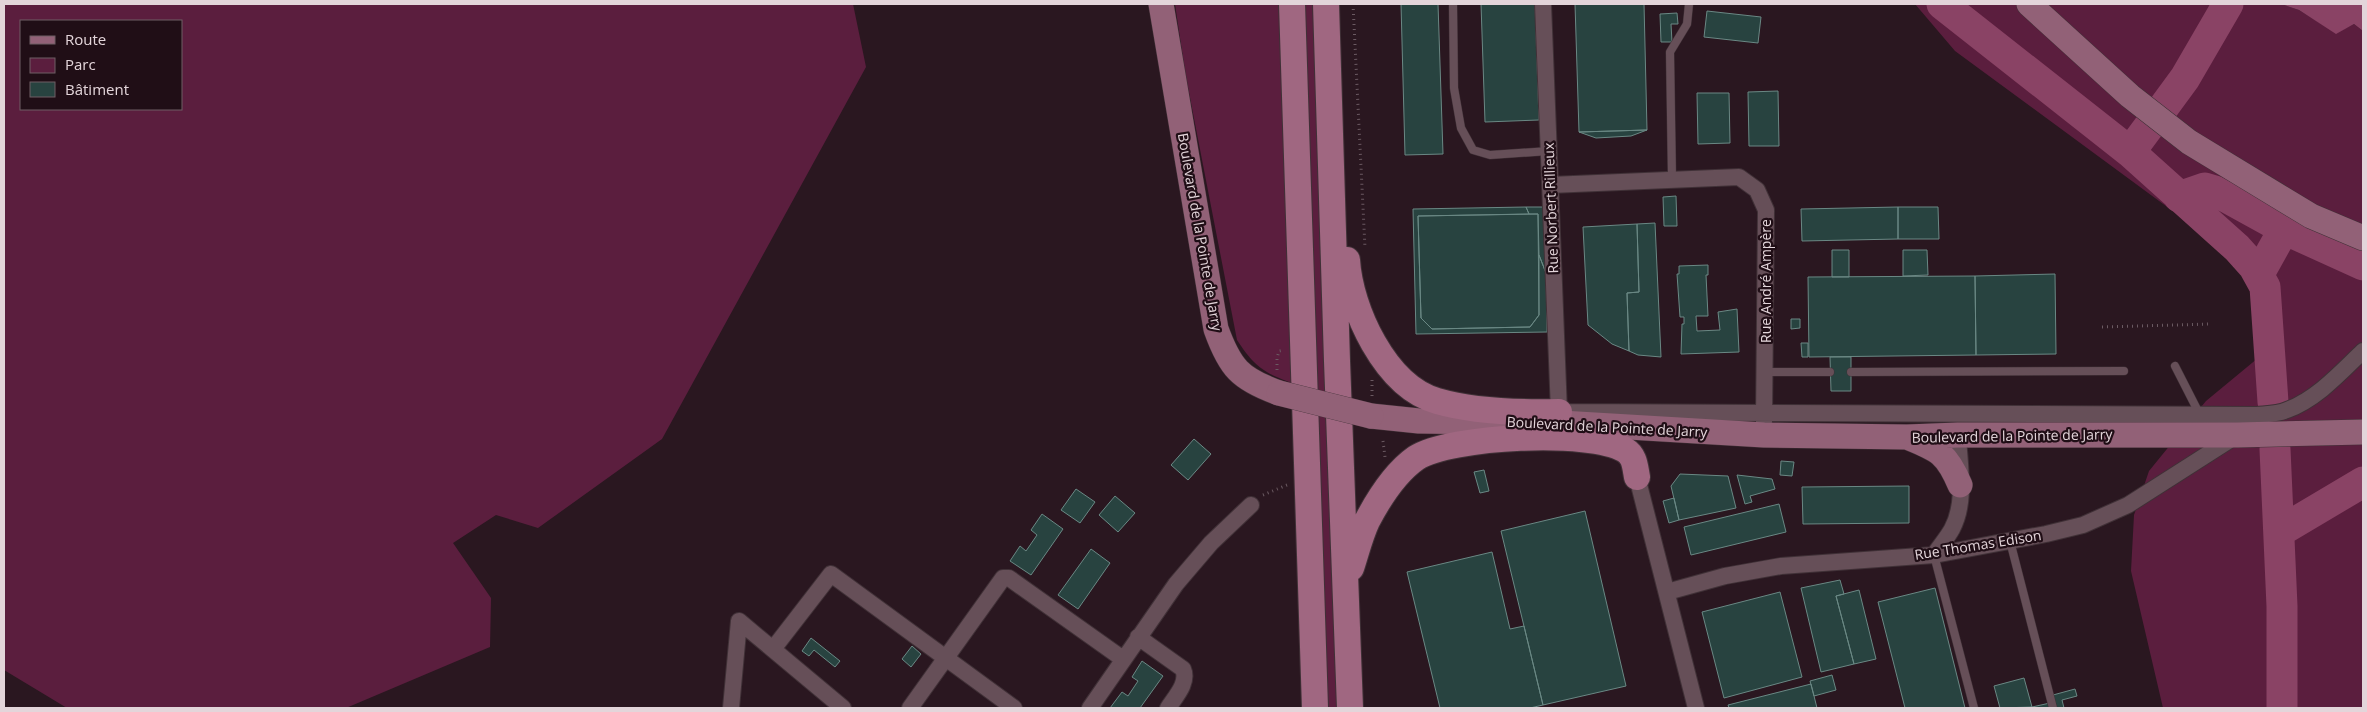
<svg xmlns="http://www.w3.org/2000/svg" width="2367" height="712" viewBox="0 0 2367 712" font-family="'Open Sans',sans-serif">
<rect width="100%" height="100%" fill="#2a1720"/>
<path fill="#5b1e3e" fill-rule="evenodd" d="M4,4H853L866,67L662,439L538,528L496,515L453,543L491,598L490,647L346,708H67L4,670ZM21,21H181V109H21Z
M1175,4H1282L1297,385C1265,373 1256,369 1237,340L1185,72Z
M1304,4H1316L1340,708H1327Z
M1915,4H2281L2299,10L2336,33L2354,24L2363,31V708H2163L2131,571L2134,515L2149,471L2206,401L2258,358L2260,338L2259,314L2250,273L2174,212L1955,51Z"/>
<path fill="#8a4365" d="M2281,4H2363V31L2354,24L2336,34L2299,10Z"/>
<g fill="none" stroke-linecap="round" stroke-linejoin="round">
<path stroke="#8a4365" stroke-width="31" d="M1942,4L2130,152L2237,248L2254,267L2265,287L2273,402
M2163,108L2185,78L2228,4
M2130,152L2150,125
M2179,197L2205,188L2215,191L2284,229
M2259,274L2284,229L2363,265
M2275,449L2282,606V708
M2279,532L2363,482"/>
</g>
<path fill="#284340" stroke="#6a8884" d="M1401,4H1438L1443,154L1405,155Z
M1481,4H1535L1539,120L1485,122Z
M1575,4H1644L1647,130L1579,132Z
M1707,11L1761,17L1758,43L1704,37Z
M1677,13L1678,24H1671L1672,42H1661L1660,14Z
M1778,91L1779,146H1749L1748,92Z
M1697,93H1729L1730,143L1698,144Z
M1647,130L1631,136L1596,138L1579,132Z
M1676,196L1677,226H1664L1663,197Z
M1526,207L1529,214L1418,216L1421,318L1432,329L1530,327L1539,315V255L1546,273L1547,332L1416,334L1413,209Z
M1526,207H1544L1546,273L1539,255L1538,214H1529Z
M1898,207H1938L1939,239H1898Z
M1898,207V239L1802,241L1801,209Z
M1538,214L1539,315L1530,327L1432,329L1421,318L1418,216Z
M1655,223L1661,357L1638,355L1629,351L1627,293L1639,292L1637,224Z
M1637,224L1639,292L1627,293L1629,351L1612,344L1588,325L1583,227Z
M1832,250H1849V277H1832Z
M1903,250H1927L1928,275L1903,276Z
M1708,265V275H1706L1708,316H1696L1697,331L1720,330L1718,312L1737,309L1739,352L1681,354L1682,324H1684V317H1680L1677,274H1679V266Z
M2055,274L2056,354L1976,355L1975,276Z
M1975,276L1976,355L1809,357L1808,277Z
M1791,319H1800V328L1791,329Z
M1801,343H1808V357H1802Z
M1830,357H1851V391H1831Z
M1194,439L1211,454L1188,480L1171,465Z
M1781,461L1794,462L1792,476L1780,475Z
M1484,470L1489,491L1480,493L1474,472Z
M1680,474L1728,476L1736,508L1679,520L1671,486Z
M1737,475L1772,479L1775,489L1750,496L1752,502L1745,504Z
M1909,486V523L1803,524L1802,487Z
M1076,489L1095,502L1080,523L1061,510Z
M1115,496L1135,513L1118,532L1099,515Z
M1674,498L1679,520L1669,523L1663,501Z
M1779,504L1786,532L1691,555L1684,527Z
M1585,511L1626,686L1543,705L1501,531Z
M1042,514L1063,529L1031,575L1010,561L1020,546L1026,551L1037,535L1031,530Z
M1091,549L1110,563L1078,609L1058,595Z
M1492,552L1510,629L1524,626L1543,705L1530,708H1440L1407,572Z
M1840,580L1844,594L1836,596L1854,664L1821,672L1801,588Z
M1935,588L1965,708H1905L1878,602Z
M1859,590L1876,659L1854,664L1836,596Z
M1780,592L1802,677L1724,698L1702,612Z
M811,638L840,661L835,667L814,650L809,656L802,651Z
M912,646L921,654L911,667L902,659Z
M1142,661L1163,676L1140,708H1110L1122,692L1128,696L1138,681L1132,677Z
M1832,675L1836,690L1814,696L1810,681Z
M2024,678L2032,707L2000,708L1994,686Z
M1811,684L1817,708H1729L1728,705Z
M2075,689L2077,696L2062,700L2064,708H2056L2053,695Z
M2050,703L2052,708H2027L2032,707Z"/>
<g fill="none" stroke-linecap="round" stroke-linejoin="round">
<g stroke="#403137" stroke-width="9">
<path id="service" d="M1453,4L1454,88L1461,128L1473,150L1490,155L1549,151
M1672,179L1670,52L1687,24L1689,4
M2175,366L2200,415
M1765,372H1830
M1851,372L2124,371
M2010,541L2053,708
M1934,555L1974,708"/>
</g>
<g stroke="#403137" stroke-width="18">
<path id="minor" d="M1543,4L1559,412L2257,415C2267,414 2278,414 2287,410C2317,399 2341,372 2363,351
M1550,185L1739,177L1757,190L1766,210L1764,422
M1637,477L1696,708
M1934,555C1940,546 1947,538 1952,529C1967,501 1959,464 1958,435L1965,431
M1667,592L1725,576L1781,566L1934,555L2046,534L2083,525L2128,505L2236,436
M1138,637L1183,669C1189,683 1175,697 1168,708
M773,649L831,574L1014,708
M731,708L739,621L843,708
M910,708L1003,578H1009L1123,659
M1090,708L1176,584L1211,543L1251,505"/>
</g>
<g stroke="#403137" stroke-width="26">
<path id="primary" d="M1161,4L1216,329C1230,368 1240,379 1279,393
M2029,4L2130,96L2189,142L2311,216L2363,238
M1371,416L1419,421L1561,423L1764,435L1907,437L1958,435H2238L2363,432
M1909,438C1939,450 1947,454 1960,485"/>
</g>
<g stroke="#403137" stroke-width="28">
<path id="trunk" d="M1292,4L1315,708
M1326,4L1337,361L1350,708
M1347,260C1350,309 1385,386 1437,401C1475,412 1519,413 1559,412
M1351,568C1356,553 1360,536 1367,521C1378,500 1396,472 1416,458C1450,436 1591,429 1625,450C1635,456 1635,467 1637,477"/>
</g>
<path stroke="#6b5a62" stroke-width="3" stroke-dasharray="1 4" stroke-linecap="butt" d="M1353,4L1365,248
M2102,327L2211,324
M1277,370V358L1279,351L1284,350
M1372,396V379
M1383,441L1385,457
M1263,495L1287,485"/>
<use href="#service" stroke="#664f58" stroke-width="8"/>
<use href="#minor" stroke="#664f58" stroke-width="16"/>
<use href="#primary" stroke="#926177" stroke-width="25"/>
<use href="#trunk" stroke="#a06781" stroke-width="26"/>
<g stroke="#403137" stroke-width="26" stroke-linecap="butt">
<path id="primary-bridge" d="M1279,393L1371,416"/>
</g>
<use href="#primary-bridge" stroke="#926177" stroke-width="25"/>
</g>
<g text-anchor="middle" stroke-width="4.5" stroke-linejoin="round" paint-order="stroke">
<g font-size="14" fill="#e3d5da" stroke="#200e16">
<text transform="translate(1551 208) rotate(-92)" y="5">Rue Norbert Rillieux</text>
<text transform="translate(1200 232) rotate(80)" y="5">Boulevard de la Pointe de Jarry</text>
<text transform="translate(1766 281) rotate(-90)" y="5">Rue André Ampère</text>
<text transform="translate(1607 427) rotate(3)" y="5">Boulevard de la Pointe de Jarry</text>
<text transform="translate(2012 436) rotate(-1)" y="5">Boulevard de la Pointe de Jarry</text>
<text transform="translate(1978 545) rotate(-9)" y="5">Rue Thomas Edison</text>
</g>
</g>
<rect width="2367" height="712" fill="none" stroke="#e3d5da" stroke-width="10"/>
<rect x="20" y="20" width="162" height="90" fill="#200e16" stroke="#6e5e64"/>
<rect x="30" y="36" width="25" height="8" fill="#926177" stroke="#6e5e64"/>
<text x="65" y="45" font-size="15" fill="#e3d5da">Route</text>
<rect x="30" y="58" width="25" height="15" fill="#5b1e3e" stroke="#6e5e64"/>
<text x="65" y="70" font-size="15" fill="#e3d5da">Parc</text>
<rect x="30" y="82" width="25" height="15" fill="#284340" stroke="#6e5e64"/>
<text x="65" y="95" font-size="15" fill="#e3d5da">Bâtiment</text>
</svg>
